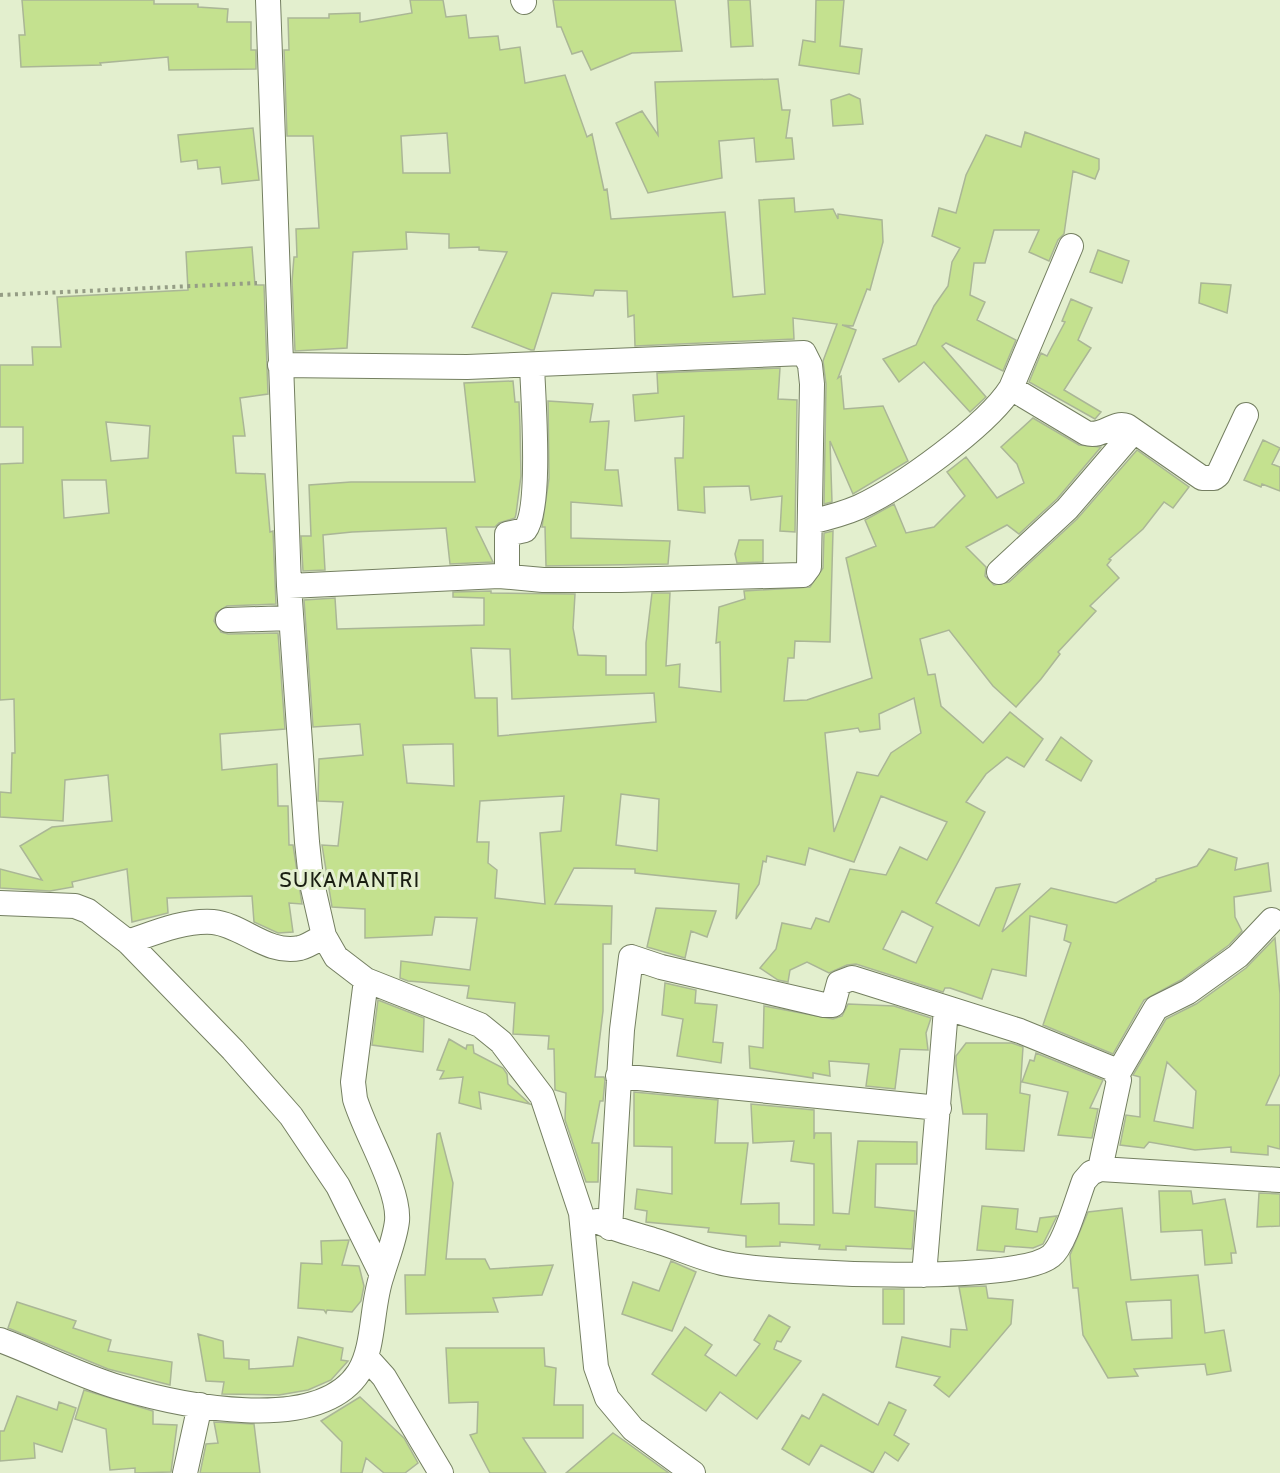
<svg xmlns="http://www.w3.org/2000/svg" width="1280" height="1473" viewBox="0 0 1280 1473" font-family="Cabin,sans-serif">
<rect width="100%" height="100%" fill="#e3efce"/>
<path fill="#c4e18f" stroke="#aab696" stroke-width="1.5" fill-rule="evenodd" d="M22,0H154V4H198V7L228,9L227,22H251V50H256V69L169,70L168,57L100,63L101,65L21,67L19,35H25Z
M410,0H443L446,17L466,15L469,38L498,36L500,50L520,47L525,83L565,75L587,137L592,134L604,190L607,189L611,219L725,212L733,297L765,294L759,200L794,198L795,212L833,209L838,219V214L882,220L883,242L870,290L867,289L853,326L842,325L856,330L838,378L841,376L844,409L883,406L908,461L853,494L830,441L832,502L824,504L826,384L823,361L837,324L793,318L794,339L635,346L634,315L628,317L627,291L595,290L593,296L552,293L534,350H531L472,327L507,252L479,250V247L449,248V234L406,232L407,249L353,252L347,348L295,351L292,281L294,257H297L296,229L319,228L313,136H287L284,50H289L288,18H329V14L360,13V22L412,13ZM447,133L450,173H403L401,136Z
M553,0H675L682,51L632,53L591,70L582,51L572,54L561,27H557Z
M728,0H750L753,46L731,47Z
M816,0H844L840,46L862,49L859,74L799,65L803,40L815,42Z
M778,79L782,110H790L786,138H792L794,159L756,162L754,138L719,141L722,178L648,193L616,123L642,111L658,135L655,82Z
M849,94L860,99L863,124L833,126L831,100Z
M253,128L259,180L222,184L220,167L198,169L197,160L181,162L178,135Z
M1025,132L1099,159V169L1095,179L1073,171L1064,234L1058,240L1049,261L1029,252L1039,230H994L985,263H974L970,295L985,302L977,320L1016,340L1003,371L946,343L942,346L986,397L970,412L924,362L899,382L883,359L916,345L934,306L948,286L952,262L960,248L932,236L939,208L956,213L966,175L986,135L1021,147Z
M252,247L255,285H264L268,394L240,398L245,436H233L236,473L265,474L270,532L273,531L276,604L227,606L216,613L214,621L221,632L228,634L278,633L285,729L220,734L222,770L277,764L278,806H288L289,845H293L302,904L289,903L293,932L278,933L254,922L252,896L167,898L168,913L132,922L127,869L72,882L73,887L50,891L0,888V869L42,880L20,846L52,827L112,821L108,775L65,780L63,821L0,817V792L11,793L12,753H15L14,699L0,700V464L23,463V427H0V365H33L32,347H61L57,297L188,290L186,252ZM106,422L150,426L148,458L111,461ZM62,480H106L109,513L64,518Z
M1098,250L1129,261L1122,283L1090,272Z
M1201,283L1231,285L1227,313L1199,303Z
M1071,299L1092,308L1078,340L1091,348L1064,390L1101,412L1095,419L1029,382L1041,353L1047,356L1065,322L1062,321Z
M780,368L778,399L797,400L795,532L780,531L782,496L751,500L749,486L704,487L705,513L678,510L675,458H683L684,416L635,421L633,395L658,393L657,373Z
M513,381L515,402H519L520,426L521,476L516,514L515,518L499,523L495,527H476L493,562L450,564L446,528L352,532L323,535L325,570L303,571L301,536H311L309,485L351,482H475L464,383Z
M548,401L593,404L590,422L609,421L605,470H618L622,506L571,502V538L670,541L668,564L546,566L545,527H542L549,478Z
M1033,418L1079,445L1101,447L1057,499L1019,534L1007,525L966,547L986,567L985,576L994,585L1009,582L1077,519L1137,450L1189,487L1173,508L1164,502L1143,529L1109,559L1111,560L1107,565L1119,578L1090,606L1096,611L1058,652L1060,654L1041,679L1016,707L993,686L949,630L920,639L928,675L935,674L941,706L983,743L1010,712L1043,739L1024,767L1007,757L986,774L966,802L985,812L936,903L979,926L996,888L1020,884L1002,932L1051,888L1116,903L1156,881V879L1197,866L1209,849L1237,858L1235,870L1268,863L1271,891L1234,897L1235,917L1242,931L1229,945L1181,980L1144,1000L1113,1054L1043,1025L1071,943L1064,940L1067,925L1030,916L1026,976L992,969L982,999L950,988H945L943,992L856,964L847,965L829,973L807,962L790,970L788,982L778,980L760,968L776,949L782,923L811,929L816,918L829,922L850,869L886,875L900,847L927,860L947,822L881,796L854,862L809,848L805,865L767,856L766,862L763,861L759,884L736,919L739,884L635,873V869L574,868L555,904L612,906L611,944H603V1011L595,1077H604L605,1080L603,1101H600L592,1143H599L598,1182H586L565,1120L566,1093L555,1090L554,1049H548L549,1036L513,1034L515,1003L467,998L469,986L408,981L400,978L401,961L470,970L477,918L435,917L432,935L365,938V909L332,907L322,845L338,846L343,802L318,801L319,759L363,755L360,724L313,727L304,600L335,598L337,629L484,625V598L453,597V592L491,591V593L575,594L573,628L578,655L606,656V675H646V643L652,593H670L666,666L680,664L679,687L721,692L720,642L716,643L719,607L745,599L744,591L810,587L823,568L824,533L833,531L830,642L795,641L794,658H788L784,701L807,700L872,678L846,558L876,546L865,520L894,504L906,533L934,527L965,496L947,472L966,457L997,498L1024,483L1017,464L1001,447ZM471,648L510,649L512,699L654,693L656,722L498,736L497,698H475ZM914,698L921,733L891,753L878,776L857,772L834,832L825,733L858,728L860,732L880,729L879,714ZM445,744H453L454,786L407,783L403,745ZM621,794L659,799L657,851L616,845ZM564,796L561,831L540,833L545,904L495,898L497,870L488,863L489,842H477L480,801ZM902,911L933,927L916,963L883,949Z
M1263,440L1280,448L1272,464L1280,467V491L1262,484L1261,487L1244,480Z
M739,540H763V562L737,563L735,554Z
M1061,737L1092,761L1081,781L1046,760Z
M656,908L716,911L707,937L691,931L685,958L647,947Z
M1275,938L1280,994V1074L1266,1105H1280V1149L1268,1146V1155L1231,1152V1147L1195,1150L1149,1142L1144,1148L1120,1145L1126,1115L1140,1117V1077L1133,1075L1166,1019L1196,1004L1246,968ZM1167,1062L1196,1091L1193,1128L1154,1121Z
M665,983L696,990L695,1003L717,1005L713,1042L723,1043L721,1063L677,1056L683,1019L662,1015Z
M378,1000L424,1018L423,1052L372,1045Z
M848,1004L894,1006L931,1018L926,1033L928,1050L900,1049L895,1089L866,1086L869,1064L829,1061L830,1076L813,1073V1078L750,1068L749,1046L763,1048L764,1006L833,1019L842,1016Z
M449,1039L466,1049L467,1045H473L474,1053L503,1068L507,1074L508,1084L530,1104L479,1092L481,1109L459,1103L463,1077L440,1079L444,1071L437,1070Z
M966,1043H1012L1023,1047L1020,1093L1030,1095L1024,1151L986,1149L987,1114H963L956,1065V1056Z
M1036,1053L1103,1080L1090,1108L1098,1109L1092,1138L1058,1135L1068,1092L1022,1082L1030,1060L1034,1061Z
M634,1092L718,1100L715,1143H748L741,1204L779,1203V1224L814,1225V1164L791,1161L794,1141L753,1143L751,1104L814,1110V1139L815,1133H831L833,1213L849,1214L858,1141L917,1142V1164H876L875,1207L915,1211L912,1249L846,1246V1250L819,1249L820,1245L780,1242V1246L746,1247V1236L708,1232L709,1228L646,1222L647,1211L635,1209L637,1189L672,1194V1147L634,1146Z
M440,1133L453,1183L446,1259H485L490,1269L553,1265L542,1295L493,1298L498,1312L406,1314L405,1275H425L437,1134Z
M1159,1191H1191L1193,1204L1225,1199L1236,1253H1231L1232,1263L1205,1265L1202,1230L1161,1232Z
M1259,1193L1280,1194V1226L1257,1227Z
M982,1206L1018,1209L1016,1229L1037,1232L1040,1218L1057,1216L1043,1244L1033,1248L1005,1246L1004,1252L977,1250Z
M1122,1208L1131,1280L1198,1275L1205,1333L1224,1330L1231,1371L1207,1375L1205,1364L1134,1369L1138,1376L1108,1378L1083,1335L1078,1288H1073L1070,1255L1088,1212ZM1171,1300L1172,1338L1132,1340L1126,1302Z
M349,1240L342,1265L359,1266L364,1286L361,1301L352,1312L327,1310L326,1313L324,1310L298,1308L301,1263L322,1264L321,1241Z
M671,1261L696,1272L672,1331L622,1314L633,1282L659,1291Z
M986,1286L988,1298L1013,1300L1011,1324L949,1397L934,1385L940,1377L896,1367L902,1337L950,1347L951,1329L967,1330L959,1287Z
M883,1289H904V1324H883Z
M17,1302L76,1321L73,1328L111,1340L108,1351L172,1362L170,1385L108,1369L8,1328Z
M769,1315L790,1327L781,1342L777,1341L774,1349L801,1361L757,1419L720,1392L706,1411L652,1374L685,1327L712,1345L705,1355L736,1376L760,1344L754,1340Z
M198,1334L223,1341L224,1358L249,1360V1369L293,1366L298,1337L343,1348L341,1360L348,1361L331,1380L308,1390L279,1395L222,1394L224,1382L206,1381Z
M446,1348H544L545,1366L556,1368L554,1405H583V1438H523L546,1473H490L470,1435L477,1433L478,1402L449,1403Z
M84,1390L153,1411V1424L177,1425L171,1472L135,1473V1468L110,1470L106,1429L75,1419Z
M823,1394L878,1425L889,1402L906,1410L894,1435L909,1444L898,1461L885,1452L873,1473L821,1445L809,1465L782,1449L802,1415L809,1419Z
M17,1396L57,1410L59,1402L76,1408L62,1452L34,1443L35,1458L0,1461V1431H4Z
M360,1397L404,1438L418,1463L405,1473H384L366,1458L362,1473H341L342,1442L321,1421Z
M214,1422L254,1424L260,1473H200L206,1444L218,1443Z
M613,1433L626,1442L669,1473H566Z"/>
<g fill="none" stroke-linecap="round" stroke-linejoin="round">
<g stroke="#747f61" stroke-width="26">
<path id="minor" d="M268,0L289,586L307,842L311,879L324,936L336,957L366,980L480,1025L501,1042L542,1096L581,1213L596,1367L607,1398L633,1429L693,1473
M523,0L524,2
M280,365L467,367L804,353L810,365L812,384L809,567L803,575L621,580H543L499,576L289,586
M1011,388L1086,433C1103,438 1113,421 1127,426L1202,478H1214L1218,475L1246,415
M810,522C827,518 843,514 859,507C900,488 987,426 1011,388L1071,246
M999,572L1067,509L1134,431
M507,576V534L525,530C542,508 533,397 532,365
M228,620L291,618
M0,903L75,906L88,911L128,942L233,1050L291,1116L338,1186L382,1275C371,1305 375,1346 359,1372C318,1436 178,1405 118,1387C78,1375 40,1355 0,1340
M128,942C154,933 184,920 213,922C243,925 267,955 300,948C308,946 317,940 324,936
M366,980L353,1082L355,1099C365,1133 400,1189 397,1221C395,1239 387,1258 382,1275
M1117,1075L1156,1008L1188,992L1238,956L1272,920
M618,1076L939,1108
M597,1221C615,1230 634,1234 653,1240C678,1247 701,1259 727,1264C778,1274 1015,1285 1051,1256C1065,1245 1077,1199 1084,1181L1091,1173L1100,1169L1280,1180
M610,1228L622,1030L631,957L661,967L824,1005H833L839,983L852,978L1020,1031L1113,1069L1119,1080L1100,1169
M924,1275L946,1009
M366,1357L384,1377L441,1473
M185,1473L200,1405"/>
</g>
<path stroke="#959d85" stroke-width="4" stroke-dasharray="3 4.5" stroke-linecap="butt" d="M0,295L257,283"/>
<use href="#minor" stroke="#fff" stroke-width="24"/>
</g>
<g text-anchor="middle" stroke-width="6" stroke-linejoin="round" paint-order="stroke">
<g font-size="21" letter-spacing="1.5" fill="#1a1e12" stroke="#e3efce">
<text x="350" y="887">SUKAMANTRI</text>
</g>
</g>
</svg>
